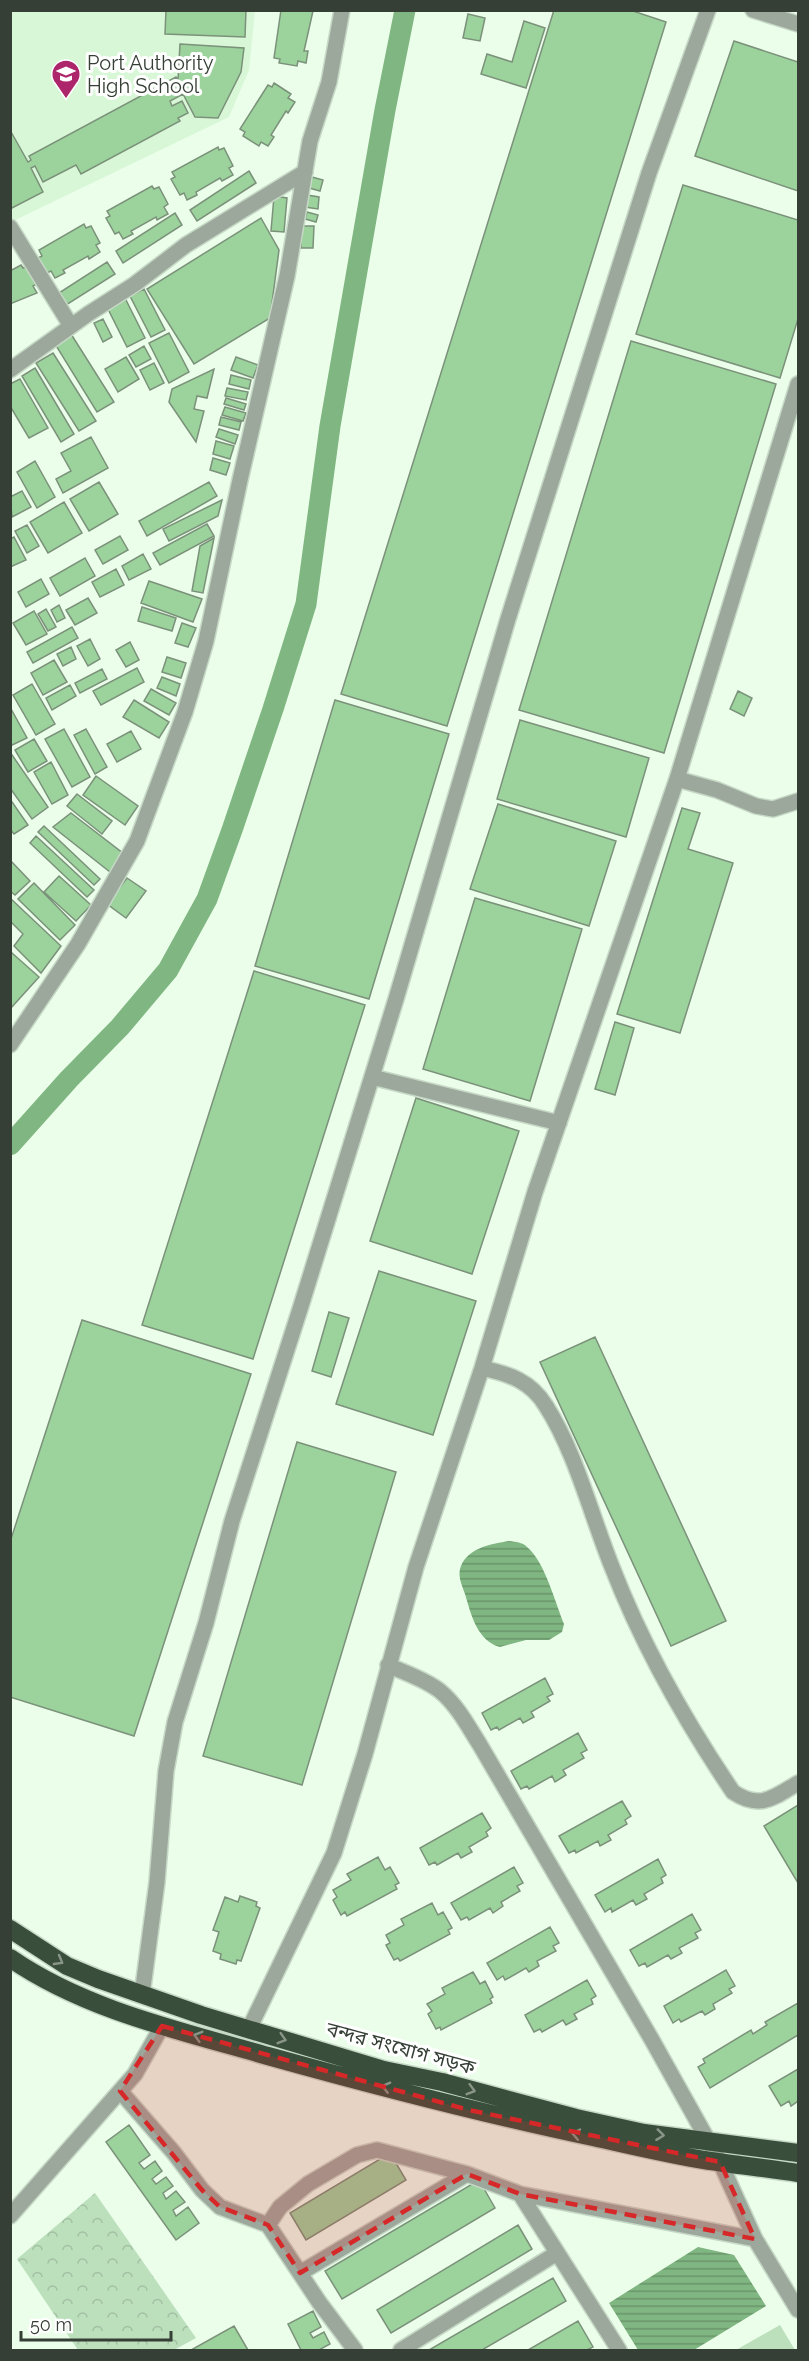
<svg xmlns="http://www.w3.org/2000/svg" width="809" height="2361" viewBox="0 0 809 2361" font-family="Raleway,'Noto Sans Bengali',sans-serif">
<defs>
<pattern id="park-crowns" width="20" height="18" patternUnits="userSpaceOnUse" patternTransform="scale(1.5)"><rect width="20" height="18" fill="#bcdfbc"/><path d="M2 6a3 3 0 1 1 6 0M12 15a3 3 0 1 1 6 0" fill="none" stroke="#a2c0a2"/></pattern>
<pattern id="water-rules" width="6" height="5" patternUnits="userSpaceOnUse" patternTransform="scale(1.5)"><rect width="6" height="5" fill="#80b681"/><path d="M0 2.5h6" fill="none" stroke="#6a956a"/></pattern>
</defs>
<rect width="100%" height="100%" fill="#eafeea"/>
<path fill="#d8f7d7" d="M10,11H166L165,34L245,37L246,11H255L249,70L229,117L11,222V209L43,192L31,168L35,166L43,182L76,165L82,173L180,122L178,118L188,113L182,101L172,106L170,101L183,94L195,117H218L241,72L243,49L180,44L178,80L176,78L30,155L31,160L28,162L11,130Z"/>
<path fill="url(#park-crowns)" d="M95,2193L196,2338L174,2350H78L17,2259Z"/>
<path fill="#bcdfbc" d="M780,2325L795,2350H736Z"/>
<path fill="url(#water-rules)" d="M509,1541C516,1542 522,1542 527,1547C545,1562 555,1602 564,1624L562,1632L549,1640H526L500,1647C477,1641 471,1614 465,1594C462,1585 457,1576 461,1566C469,1547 492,1544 509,1541Z
M698,2247L734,2255L766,2306L694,2350H638L609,2303Z"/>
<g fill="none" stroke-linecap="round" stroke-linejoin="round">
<path stroke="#80b681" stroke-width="21" d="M10,1145L69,1079L120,1027L168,970L207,899L232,830L273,709L306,604L330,426L385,110L405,10"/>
</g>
<path fill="#9cd39d" stroke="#7b917a" stroke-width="1.5" d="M166,10H246L245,37L165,34Z
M281,10L313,11L304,51H308L306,63L298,61L297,66L279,63L280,59L274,58Z
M554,10H630L666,22L447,726L341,694Z
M468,14L485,18L480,41L463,38Z
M524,21L545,28L526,88L481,74L487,54L512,62Z
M734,41L798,62V191L695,156Z
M180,44L244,48L241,72L218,118L195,117L183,94L170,101L172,106L182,101L188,113L178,118L180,121L81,174L76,165L43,182L35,166L31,168L43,192L10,209V130L28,162L31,160L29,156L176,77L178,80Z
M274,83L291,94L288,98L295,102L288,113L286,111L271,135L274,137L268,146L261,142L259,146L243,136L245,132L240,129L268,85L272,87Z
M218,147L219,150L224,148L233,166L229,168L233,175L222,181L220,178L196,192L197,195L187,200L184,193L180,195L171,179L175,177L172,172Z
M249,171L256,183L197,221L190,210Z
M312,177L323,180L320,191L309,188Z
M683,185L798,220V319L780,378L636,334Z
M152,186L154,189L159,187L168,204L164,207L168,214L157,220L156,217L131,231L133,234L123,239L119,232L115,234L106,218L110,216L107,211Z
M307,195L319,197L318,209L305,207Z
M274,196L287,198L284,232L271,231Z
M307,212L318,215L316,222L305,219Z
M175,213L182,225L123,263L116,251Z
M261,218L279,250L270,318L194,364L147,289Z
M84,224L86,228L91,226L100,243L96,245L100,252L89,259L88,256L63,270L65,273L55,278L51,271L47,273L38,258L42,256L39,250Z
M302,226H314L313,248H301Z
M107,262L115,274L55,312L48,300Z
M21,265L23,268L28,266L37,284L33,286L37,293L10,304V271Z
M144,289L165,330L151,337L130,296Z
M125,298L145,338L127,347L107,307Z
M103,319L112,337L103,342L94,323Z
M169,333L189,372L169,383L149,343Z
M71,334L114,402L97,412L55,344Z
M631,341L776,384L664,753L519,710Z
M144,346L151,359L136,367L129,355Z
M53,353L96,421L79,431L36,363Z
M126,357L139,379L118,392L105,369Z
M236,357L258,365L253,378L231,370Z
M154,363L164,383L150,390L140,370Z
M35,368L74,434L61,442L22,376Z
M214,369L207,398L197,396L194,409L204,411L196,442L169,402L172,389Z
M231,375L251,380L249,389L229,384Z
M20,379L48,428L29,438L10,406V384Z
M227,388L248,392L246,400L225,396Z
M226,398L246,404L244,410L224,404Z
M225,407L246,413L243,421L222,415Z
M221,417L241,422L239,430L219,425Z
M219,429L238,435L235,444L216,437Z
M91,437L108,468L63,493L56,479L71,471L61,453Z
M216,441L234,446L230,459L213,454Z
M213,458L230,463L226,475L210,470Z
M35,461L55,497L37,508L17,472Z
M99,482L118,514L89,531L70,499Z
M209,482L217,496L147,536L139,521Z
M22,491L31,507L12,517L10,497Z
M222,500L218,516L169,541L163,529Z
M64,502L82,533L48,553L30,522Z
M207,524L214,536L160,565L153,553Z
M27,525L39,546L27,553L15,531Z
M120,536L128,550L103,564L95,550Z
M14,537L26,560L10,567V539Z
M214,538L203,593L192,591L200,546Z
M143,554L151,569L129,580L122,566Z
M85,558L95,576L60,596L50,578Z
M116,569L124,585L100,597L92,582Z
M41,579L49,594L26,607L18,592Z
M149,581L202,599L193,622L141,603Z
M88,598L97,613L75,625L66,610Z
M59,605L65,618L57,622L51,610Z
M142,607L176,618L172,631L138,621Z
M46,609L56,627L48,631L38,614Z
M34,611L47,634L26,645L13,623Z
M182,623L196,628L188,647L175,643Z
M72,627L78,638L33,663L27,652Z
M90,639L100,659L88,666L77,646Z
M130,642L139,660L126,667L116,650Z
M71,647L76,659L63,666L57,654Z
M167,657L186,663L181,678L162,672Z
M54,660L67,682L43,695L31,673Z
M137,668L144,682L101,705L93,691Z
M102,669L107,679L80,693L75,683Z
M162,677L180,684L176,696L157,688Z
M32,684L55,724L36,735L13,695Z
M70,685L76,696L52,710L46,698Z
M151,689L176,703L169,715L144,701Z
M738,691L752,698L744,716L730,709Z
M134,700L169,722L159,738L123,717Z
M335,700L449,734L369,999L255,966Z
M10,707L27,738L10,746Z
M520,720L649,758L626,837L497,799Z
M64,729L90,777L72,787L45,739Z
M86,729L107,767L95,774L74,735Z
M131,731L141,749L117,762L107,744Z
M34,739L47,761L28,772L15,750Z
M10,752L48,807L32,819L10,788Z
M51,762L68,795L52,804L34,772Z
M96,776L138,806L125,825L83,795Z
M77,794L112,821L102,834L67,806Z
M10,799L28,825L14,834L10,829Z
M498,804L616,841L589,926L470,889Z
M682,808L700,813L688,849L733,863L680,1033L617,1014Z
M71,813L124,854L110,872L53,827Z
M44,826L100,879L94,885L38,832Z
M36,836L94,890L87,897L30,843Z
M10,860L30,881L15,895L10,891Z
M59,876L91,905L76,921L44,892Z
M127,878L146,891L126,918L107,904Z
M34,883L75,925L60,940L18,899Z
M10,898L61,946L41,973L14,946L23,934L10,921Z
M475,898L582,929L530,1101L423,1069Z
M12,953L39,977L10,1009V954Z
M254,971L365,1005L253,1359L142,1325Z
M615,1022L634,1028L615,1095L595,1089Z
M416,1098L519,1131L472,1274L370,1241Z
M379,1271L476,1301L433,1435L336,1404Z
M329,1312L349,1318L331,1377L312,1371Z
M82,1320L251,1374L134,1736L10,1697V1542Z
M595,1337L726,1621L671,1646L540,1362Z
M297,1442L396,1472L302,1785L203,1756Z
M545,1678L553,1694L547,1697L550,1701L531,1712L534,1717L523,1723L520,1718L499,1730L497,1727L491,1730L482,1713Z
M578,1733L587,1750L581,1753L584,1758L563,1770L566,1775L555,1782L552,1776L529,1789L527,1786L521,1789L511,1771Z
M622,1801L631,1816L625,1820L627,1824L608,1835L611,1840L600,1846L598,1841L576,1853L575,1850L569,1853L559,1836Z
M798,1805V1883L764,1826Z
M482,1813L491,1828L486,1832L488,1836L469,1847L472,1852L461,1858L458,1853L437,1865L435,1862L429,1865L420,1848Z
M378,1857L385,1870L390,1867L399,1883L395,1885L397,1889L347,1916L345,1912L341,1915L333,1900L337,1897L333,1890L351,1880L347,1874Z
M658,1859L666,1875L661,1878L663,1883L644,1894L647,1899L636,1905L633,1900L612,1912L611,1908L605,1912L595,1895Z
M514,1867L523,1883L517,1886L520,1891L501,1902L503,1906L493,1913L490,1908L469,1920L467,1917L461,1920L451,1903Z
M240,1896L257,1902L256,1906L260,1908L241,1961L237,1960L236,1964L220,1959L221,1954L213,1951L219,1932L213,1930L225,1897L238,1902Z
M432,1903L438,1915L443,1912L452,1928L448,1930L450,1934L400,1961L398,1958L394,1960L386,1945L390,1943L386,1935L404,1925L401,1919Z
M692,1914L701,1930L695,1933L698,1938L679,1948L682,1953L671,1959L668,1955L647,1967L645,1963L639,1966L630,1950Z
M550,1927L559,1943L553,1946L556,1951L537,1961L539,1966L529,1972L526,1968L505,1980L503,1976L497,1980L487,1963Z
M726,1970L735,1986L729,1989L732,1993L713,2004L715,2009L705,2015L702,2011L681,2022L679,2019L673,2023L664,2006Z
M473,1972L480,1984L485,1981L493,1997L490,1999L492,2003L441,2030L440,2027L436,2029L428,2014L432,2011L427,2004L445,1994L442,1988Z
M587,1980L596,1996L591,1999L593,2004L574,2014L577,2019L566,2025L563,2020L542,2032L540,2029L534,2032L525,2015Z
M798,2003V2035L710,2088L698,2067L705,2063L703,2059L751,2030L753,2034L767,2025L765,2022Z
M798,2069V2101L791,2106L789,2101L781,2106L769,2086Z
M129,2125L150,2155L139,2163L144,2169L155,2161L162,2171L152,2179L156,2184L166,2177L173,2186L163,2193L166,2199L176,2191L185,2202L173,2210L176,2216L188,2207L199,2223L176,2240L106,2142Z
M390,2153L406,2180L306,2240L290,2213Z
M479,2180L495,2208L342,2299L325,2271Z
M518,2225L532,2249L391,2333L377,2310Z
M553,2278L566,2301L482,2350H429Z
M313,2311L321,2327L310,2333L313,2338L324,2332L330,2344L319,2350H301L288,2324Z
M578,2321L593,2347L587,2350H528Z
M234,2326L248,2350H191Z"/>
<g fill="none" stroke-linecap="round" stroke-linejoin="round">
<g stroke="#c6d8c6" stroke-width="18">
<path id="minor" d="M753,10L798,24
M10,227L71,326
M10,370L88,314L135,284L186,245L305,172
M677,779L717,790L756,806L773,809L798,801
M10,1045L78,944L137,841L185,712L206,641L240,480L287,276L310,141L329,82L342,10
M372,1077L559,1123
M482,1368C509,1374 531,1381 546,1406C576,1453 591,1515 612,1567C643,1647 685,1721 733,1792C760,1810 773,1798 798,1783
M388,1665C405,1673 425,1679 440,1691C457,1705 468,1726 480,1745L652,2040L720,2162L755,2239L798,2310
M142,1995L157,1882L166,1771L175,1722L206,1623L232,1521L301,1306L396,999L508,619L649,173L708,10
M249,2029L334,1853L365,1754L416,1567L482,1368L535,1192L677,779L798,384
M120,2091L174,2153L202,2190L220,2207L268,2225L319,2302L355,2350
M520,2194L619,2350
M10,2216L135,2074L162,2026
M268,2225L280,2207L308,2184L357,2155L377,2150L467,2174L520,2194L755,2239
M300,2273L467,2174
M401,2350L557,2253"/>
</g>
<g stroke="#c6d8c6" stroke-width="21">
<path id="highway" d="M10,1929L67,1966L98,1979L201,2015L384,2070L442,2082L576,2118L644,2133L798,2153
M10,1958C85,2010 181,2031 268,2056C376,2086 484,2114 593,2137C630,2145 667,2154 704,2160C735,2165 767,2168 798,2173"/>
</g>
<use href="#minor" stroke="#9da89d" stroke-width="15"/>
<use href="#highway" stroke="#3a4f3b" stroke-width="18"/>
</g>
<defs><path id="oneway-chevron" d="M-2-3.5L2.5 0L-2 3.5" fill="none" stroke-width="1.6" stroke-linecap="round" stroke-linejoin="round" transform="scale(1.5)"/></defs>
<g stroke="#899589">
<use href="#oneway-chevron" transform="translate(59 1961) rotate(30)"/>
<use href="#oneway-chevron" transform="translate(198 2036) rotate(-164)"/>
<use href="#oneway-chevron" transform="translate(282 2039) rotate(17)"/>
<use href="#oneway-chevron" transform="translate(386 2087) rotate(-166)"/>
<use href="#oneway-chevron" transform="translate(471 2090) rotate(16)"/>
<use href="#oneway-chevron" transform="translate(576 2134) rotate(-168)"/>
<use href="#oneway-chevron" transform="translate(660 2135) rotate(7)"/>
</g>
<path fill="#d62828" fill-opacity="0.2" stroke="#d62828" stroke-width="4.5" stroke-dasharray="12 8" stroke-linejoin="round" d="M162,2026L469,2110L720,2162L755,2239L520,2194L467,2174L300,2273L268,2225L220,2207L202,2190L120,2091Z"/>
<defs>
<g id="school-pin" transform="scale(1.5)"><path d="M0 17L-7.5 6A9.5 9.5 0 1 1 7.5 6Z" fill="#ad256a" stroke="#fff"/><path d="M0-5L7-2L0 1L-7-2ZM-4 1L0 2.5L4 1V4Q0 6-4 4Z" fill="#fff"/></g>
</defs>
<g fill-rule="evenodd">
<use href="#school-pin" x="66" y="74"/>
</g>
<g text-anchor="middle" stroke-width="6" stroke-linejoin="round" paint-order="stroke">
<g font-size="20" fill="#353f35" stroke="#fff" text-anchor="start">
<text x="87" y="70">Port Authority<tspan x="87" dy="23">High School</tspan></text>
</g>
<g font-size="20" fill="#353f35" stroke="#fff">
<text transform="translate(401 2048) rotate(15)" y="7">বন্দর সংযোগ সড়ক</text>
</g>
</g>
<rect width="809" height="2361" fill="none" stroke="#353f35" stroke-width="24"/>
<path d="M21 2331v9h150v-9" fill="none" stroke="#353f35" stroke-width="3"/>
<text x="30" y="2331" font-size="18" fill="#353f35" stroke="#ffffff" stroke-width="4.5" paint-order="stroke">50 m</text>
</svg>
